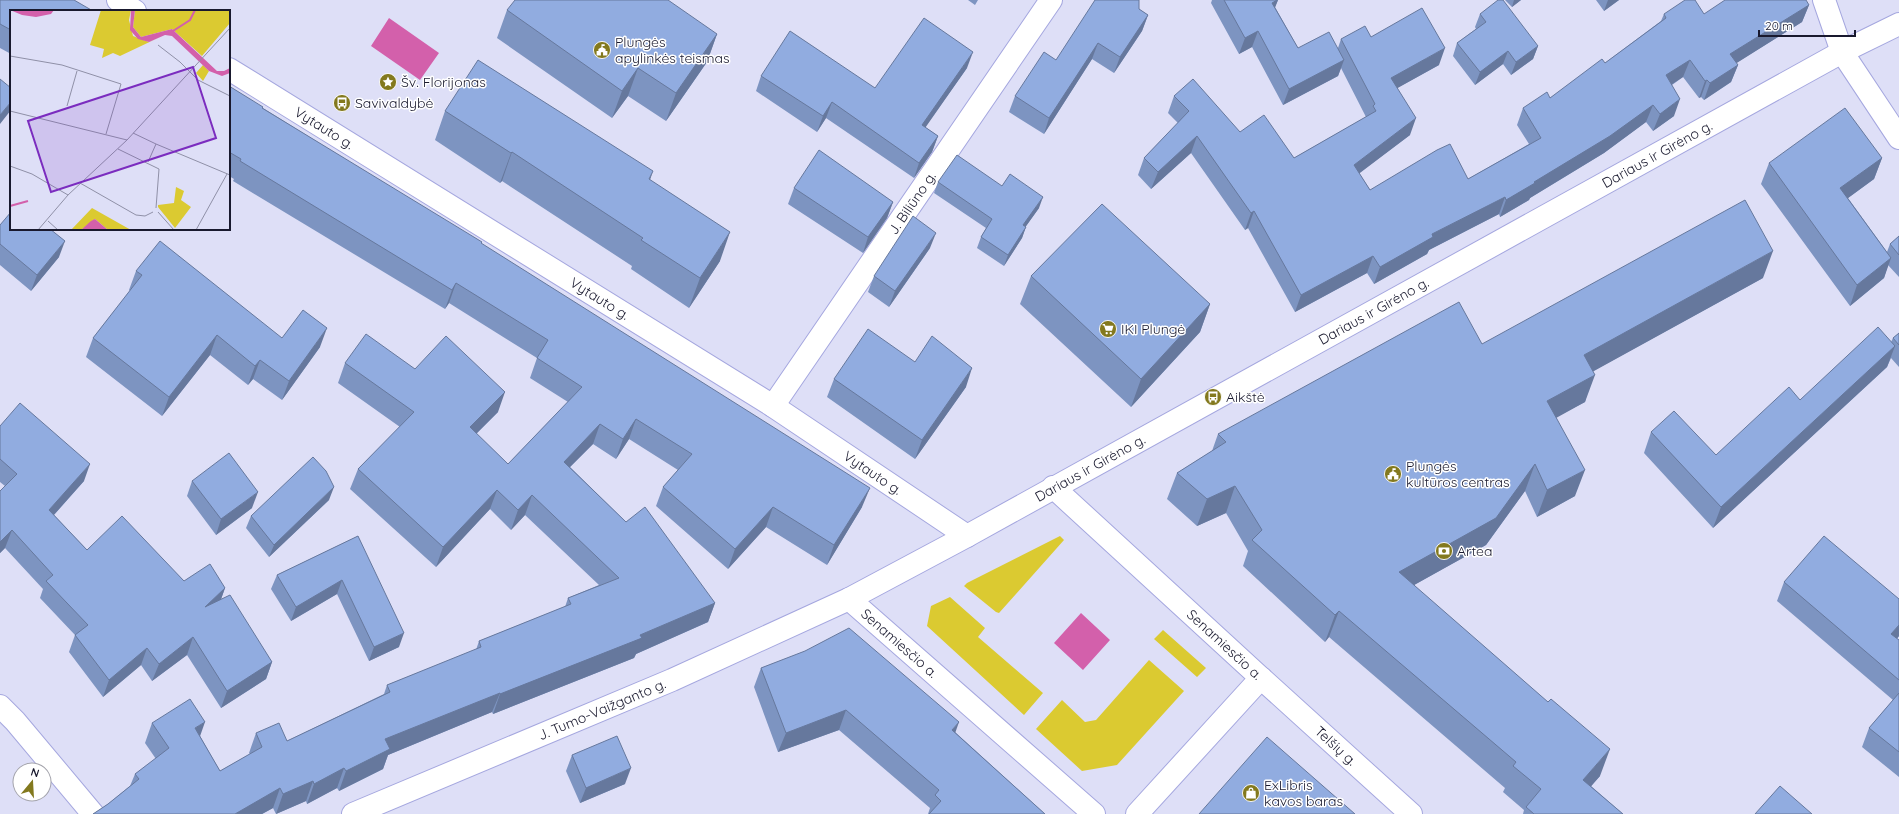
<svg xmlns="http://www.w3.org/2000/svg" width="1899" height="814" viewBox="0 0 1899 814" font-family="Quicksand,sans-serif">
<rect width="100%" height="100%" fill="#dedff7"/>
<path fill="#dbca31" d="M1060,536L1064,540L999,613L996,612L964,586L967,583Z
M950,597L985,628L978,637L1043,693L1024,715L927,626L931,606Z
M1163,630L1206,668L1197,677L1154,639Z
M1149,660L1184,691L1117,765L1082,771L1036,729L1062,700L1085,722L1096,720Z"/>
<path fill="#d360ab" d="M389,18L439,53L420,80L371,46Z
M1081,613L1110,640L1083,670L1054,643Z"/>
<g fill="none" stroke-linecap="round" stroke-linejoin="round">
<g stroke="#a5a7df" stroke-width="24">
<g id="minor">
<path d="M1824,0L1842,52L1899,138"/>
<path id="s1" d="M773,406L1051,0"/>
<path id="s2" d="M1053,487L1261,678L1137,814"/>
<path id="s3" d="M849,599L1094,814"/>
<path id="s4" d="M1261,678L1411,814"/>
<path d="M0,706L15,721L93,814"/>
</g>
</g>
<g stroke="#a5a7df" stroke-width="24">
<g id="major">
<path d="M118,0L135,11"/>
<path id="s5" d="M229,69L773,406L967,536"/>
<path id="s6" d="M353,814L672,680L849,599L967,536L1842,52L1899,24"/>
</g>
</g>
<use href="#minor" stroke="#fff" stroke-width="22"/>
<use href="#major" stroke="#fff" stroke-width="22"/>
</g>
<path fill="#7d94c1" d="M0,0L11,11V54L0,48Z
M968,0H978L975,5Z
M1212,0H1278L1275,7L1298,48H1338L1341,39L1371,37L1439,65L1397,88L1410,135L1359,173L1370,190L1468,179L1529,144L1517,125L1523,108L1550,98L1605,63L1661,21L1664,14H1704L1809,5L1802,22L1736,63L1738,65L1731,82L1704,100L1701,97L1699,98L1683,77L1672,85L1674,116L1653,131L1646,122L1604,153L1530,198L1529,200L1500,217L1499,214L1429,250L1427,254L1374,284L1367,273L1295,312L1248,228L1245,230L1191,153L1151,189L1138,175L1144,158L1178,123L1168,113L1174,96L1240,132L1294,158L1366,117L1341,68L1338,76L1283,105L1252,47L1239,54L1211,3Z
M1505,0H1521L1512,7Z
M1596,0H1619L1604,11Z
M1139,9L1148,15L1142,31L1114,73L1092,59L1044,134L1009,112L1015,96L1056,60Z
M507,10L717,34L707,62L666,121L628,96L612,118L497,38Z
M1480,14L1538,46L1533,59L1511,75L1503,64L1475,85L1453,56L1457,43L1476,29L1475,27Z
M967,68L925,127L938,136L932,152L914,178L826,118L817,132L756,91L761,76L875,88Z
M229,86L263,108L481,244L862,507L827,565L766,527L728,569L656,506L663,487L678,470L629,439L616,459L593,444L570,467L626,522L715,603L708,622L636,654L634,658L493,714L492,712L388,755L383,769L339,791L337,788L307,804L306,801L276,814L273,808L262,814H93L108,804L130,786L135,774L156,759L145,743L152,723L200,736L220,771L250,754L249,753L256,733L287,741L384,694L387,685L476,650L479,641L565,607L568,598L599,585L525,515L511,530L490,509L436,567L350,489L358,469L400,427L338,383L345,363L415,369L498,412L476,434L508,464L568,402L530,378L537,358L449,303L445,309L233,181L234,179L229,176Z
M445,111L650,180L720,261L689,308L631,269L632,266L502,181L500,183L435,140Z
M1882,158L1874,179L1848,198L1887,252L1890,244L1899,236V277L1888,265L1884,278L1850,306L1761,184L1769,163Z
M938,182L1002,186L1039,208L1026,226L1022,238L1004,266L977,248L981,237L986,228L934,193Z
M794,188L893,202L887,218L863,253L788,204Z
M0,225L59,257L31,291L0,265Z
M930,248L889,307L868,292L874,276Z
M136,271L282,338L320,347L282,400L253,379L248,385L210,355L162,416L86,357L93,338L130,291L129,290Z
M1031,276L1210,304L1200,332L1131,407L1020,304Z
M1763,278L1593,371L1585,402L1556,417L1575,496L1537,517L1525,491L1486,545L1414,585L1600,776L1591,786L1623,814H1523L1524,810L1503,792L1505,788L1329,637L1325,642L1243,566L1248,551L1226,513L1197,526L1167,499L1177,473L1212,451L1218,434L1482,344Z
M1899,333V367L1891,358L1887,367L1713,528L1644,453L1651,432L1716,455L1800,400L1891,342L1893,338Z
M915,362L966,387L915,459L827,397L834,379Z
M0,426L84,481L54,515L87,550L184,581L225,588L221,599L272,662L266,679L221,708L187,655L152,681L141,665L103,697L69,652L75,635L40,598L43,589L5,548L0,553V491L5,486L0,482Z
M192,481L252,508L216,535L187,496Z
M329,500L269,557L246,528L251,516Z
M358,536L399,647L369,661L337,594L291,621L271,589L277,575Z
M1784,582L1899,599V636L1897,639L1899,640V777L1862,747L1869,728L1893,700L1777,601Z
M761,668L955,732L1045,814H928L930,808L839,730L778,752L754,687Z
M572,755L625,784L580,803L566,771Z"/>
<path fill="#66789d" d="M1277,0H1278L1272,15V3Z
M1514,0H1521L1512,7Z
M1608,0H1619L1604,11Z
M1809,5L1802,22L1724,71L1730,54Z
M1148,15L1142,31L1114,73L1120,57Z
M1258,31L1252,47L1239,54L1245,38Z
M717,34L707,62L666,121L676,93Z
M1098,43L1092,59L1044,134L1049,118Z
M1538,46L1533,59L1511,75L1516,62Z
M1445,48L1439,65L1385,95L1391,78Z
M1508,51L1503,64L1475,85L1480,72Z
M973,52L967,68L916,141L922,125Z
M1344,60L1338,76L1283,105L1289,89Z
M1690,60L1683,77L1660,92L1666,75Z
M1738,65L1731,82L1704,100L1710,83Z
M638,68L628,96L612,118L622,91Z
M1707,80L1701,97L1699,98L1705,81Z
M1680,99L1674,116L1653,131L1660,114Z
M11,102V110L0,124V115Z
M832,102L826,118L817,132L823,116Z
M1653,105L1646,122L1604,153L1530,198L1529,200L1500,217L1506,200Z
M1416,118L1410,135L1348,182L1354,165Z
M938,136L932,152L914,178L919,163Z
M1197,136L1191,153L1151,189L1158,172Z
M512,152L502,181L500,183L511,153Z
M1882,158L1874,179L1833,209L1840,188Z
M653,171L643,201L649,179Z
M1043,197L1039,208L1019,236L1023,225Z
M1505,197L1499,214L1429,250L1427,254L1374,284L1380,267L1432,234Z
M893,202L887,218L863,253L868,237Z
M1254,211L1248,228L1245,230L1251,213Z
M1026,227L1022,238L1004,266L1008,255Z
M730,232L720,261L689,308L700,278Z
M936,233L930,248L889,307L895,291Z
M65,241L59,257L31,291L37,275Z
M1773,251L1763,278L1574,382L1584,355Z
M1373,256L1367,273L1295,312L1301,295Z
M1891,258L1884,278L1850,306L1857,285Z
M456,283L449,303L445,309L452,290Z
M1210,304L1200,332L1131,407L1141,379Z
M327,328L320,347L282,400L289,381Z
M217,335L210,355L162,416L169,397Z
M1895,346L1887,367L1713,528L1721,507Z
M260,360L253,379L248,385L255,366Z
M972,368L966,387L915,459L922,440Z
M1595,375L1585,402L1538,428L1547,401Z
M505,392L498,412L463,447L470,427Z
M636,419L629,439L616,459L623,439Z
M600,424L593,444L556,481L564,462Z
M90,464L84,481L43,527L49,510Z
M1535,464L1525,491L1486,545L1389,599L1399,572Z
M1585,470L1575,496L1537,517L1547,490Z
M1235,486L1226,513L1197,526L1207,499Z
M334,487L329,500L269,557L274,545Z
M870,488L862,507L827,565L834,545Z
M497,490L490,509L436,567L443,547Z
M258,492L252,508L216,535L221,519Z
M532,495L525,515L511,530L518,510Z
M773,507L766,527L728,569L735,549Z
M12,530L5,548L0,553V542Z
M342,580L337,594L291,621L296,607Z
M225,588L219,605L205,607Z
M715,603L708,622L636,654L634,658L493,714L500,694L640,635Z
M1339,611L1329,637L1325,642L1335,615Z
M1899,625V636L1884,653L1891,634Z
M404,633L399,647L369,661L374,647Z
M193,637L187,655L152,681L159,664Z
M147,648L141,665L103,697L109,680Z
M272,662L266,679L221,708L227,691Z
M500,693L492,712L388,755L383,769L339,791L346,771L385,739Z
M846,710L839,730L778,752L786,733Z
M205,722L198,742L195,728Z
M959,722L952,742V730Z
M1610,749L1600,776L1573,807L1583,780Z
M344,768L337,788L307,804L314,784Z
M631,768L625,784L580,803L586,788Z
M313,781L306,801L276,814L283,794Z
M280,788L273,808L262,814H235Z"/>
<path fill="#91ace0" stroke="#66789d" d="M0,0H74L93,11H11V30L0,24Z
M515,0H668L717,34L676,93L638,68L622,91L507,10Z
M1095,0H1139V9L1148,15L1120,57L1098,43L1049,118L1015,96L1044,52L1056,60Z
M1224,0H1277L1272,3L1298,48L1329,32L1344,60L1289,89L1258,31L1245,38Z
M1498,0H1503L1538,46L1516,62L1508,51L1480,72L1457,43L1486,22L1480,14Z
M1685,0H1695L1704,14L1725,0H1806L1809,5L1730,54L1738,65L1710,83L1707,80L1705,81L1690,60L1666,75L1680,99L1660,114L1653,105L1610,136L1534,182L1535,183L1506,200L1505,197L1432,234L1433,237L1380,267L1373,256L1301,295L1254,211L1251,213L1197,136L1158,172L1144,158L1189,111L1174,96L1193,79L1240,132L1264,115L1294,158L1376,111L1373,106L1375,104L1341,39L1365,26L1371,37L1422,8L1445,48L1391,78L1416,118L1354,165L1370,190L1437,150L1450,144L1468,179L1541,138L1523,108L1547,92L1550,98L1602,59L1605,63L1666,18L1664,14Z
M924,18L973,52L922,125L938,136L919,163L832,102L823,116L761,76L790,31L875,88Z
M478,60L653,171L649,179L730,232L700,278L641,240L643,238L512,152L511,153L445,111Z
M0,79L11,88V102L0,115Z
M229,86L263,107L262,108L482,242L481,243L870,488L834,545L773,507L735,549L663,487L692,454L636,419L623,439L600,424L564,462L626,522L645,507L715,603L640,635L642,638L500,694V693L385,739L390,749L346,771L344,768L314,784L313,781L283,794L280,788L235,814H93L108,804L139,779L135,774L169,748L152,723L190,699L205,722L195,728L220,771L262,747L256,733L279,723L287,741L390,692L387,685L481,647L479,641L571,604L568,598L619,578L532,495L518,510L497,490L443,547L358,469L414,412L345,363L366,334L415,369L446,336L505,392L470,427L508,464L582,387L537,358L548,340L456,283L452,290L240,161L241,159L229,152Z
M1845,108L1882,158L1840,188L1891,258L1857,285L1769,163Z
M819,150L893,202L868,237L794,188Z
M957,155L1002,186L1010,174L1043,197L1023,225L1026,227L1008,255L981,237L992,219L938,182Z
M1745,200L1773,251L1584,355L1595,375L1547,401L1585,470L1547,490L1535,464L1496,518L1399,572L1548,702L1551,699L1610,749L1583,780L1623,814H1534L1526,807L1541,789L1513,766L1516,762L1339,611L1335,615L1252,540L1262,530L1235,486L1207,499L1177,473L1226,442L1218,434L1459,302L1482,344Z
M1102,204L1210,304L1141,379L1031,276Z
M11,212V229H50L65,241L37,275L0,244V225Z
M913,216L936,233L895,291L874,276Z
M1899,236V255L1890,244Z
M160,241L282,338L303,310L327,328L289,381L260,360L255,366L217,335L169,397L93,338L142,275L136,271Z
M1878,327L1895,346L1721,507L1651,432L1674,411L1716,455L1789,387L1800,400Z
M868,329L915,362L932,336L972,368L922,440L834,379Z
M1899,333V345L1893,338Z
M20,403L90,464L49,510L87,550L122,516L184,581L210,564L225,588L205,607L230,595L272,662L227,691L193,637L159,664L147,648L109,680L75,635L88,625L46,581L53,575L12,530L0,542V491L17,474L0,459V426Z
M229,453L258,492L221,519L192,481Z
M313,457L326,471L334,487L274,545L251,516Z
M358,536L404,633L374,647L342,580L296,607L277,575Z
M1824,536L1899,599V625L1891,634L1899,640V680L1784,582Z
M849,628L959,722L952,730L1045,814H929L941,801L935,795L939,790L846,710L786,733L761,668L805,651Z
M1899,693V752L1869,728Z
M617,736L631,768L586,788L572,755Z
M1267,737L1355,814H1199Z
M1780,786L1812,814H1755Z"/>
<defs>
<g id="civic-disc" transform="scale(0.9)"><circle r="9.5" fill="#83791e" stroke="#fff"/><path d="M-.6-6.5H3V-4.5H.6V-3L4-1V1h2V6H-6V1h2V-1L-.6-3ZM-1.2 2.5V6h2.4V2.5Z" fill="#fff"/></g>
<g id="sight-disc" transform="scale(0.9)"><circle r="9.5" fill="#83791e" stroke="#fff"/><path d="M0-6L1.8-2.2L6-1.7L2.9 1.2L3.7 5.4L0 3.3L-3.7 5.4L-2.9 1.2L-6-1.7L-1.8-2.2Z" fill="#fff"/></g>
<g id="bus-disc" transform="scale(0.9)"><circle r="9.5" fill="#83791e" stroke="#fff"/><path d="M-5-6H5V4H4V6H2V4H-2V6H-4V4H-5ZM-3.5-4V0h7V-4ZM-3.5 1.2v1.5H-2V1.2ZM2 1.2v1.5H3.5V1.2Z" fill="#fff"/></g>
<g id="supermarket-disc" transform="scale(0.9)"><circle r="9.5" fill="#83791e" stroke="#fff"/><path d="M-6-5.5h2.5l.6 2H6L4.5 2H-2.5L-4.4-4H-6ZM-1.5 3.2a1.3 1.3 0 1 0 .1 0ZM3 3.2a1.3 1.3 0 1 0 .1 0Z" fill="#fff"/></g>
<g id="bank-disc" transform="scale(0.9)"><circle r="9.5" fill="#83791e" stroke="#fff"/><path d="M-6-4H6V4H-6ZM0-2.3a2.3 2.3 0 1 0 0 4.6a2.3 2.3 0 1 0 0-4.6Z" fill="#fff"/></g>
<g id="shop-disc" transform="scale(0.9)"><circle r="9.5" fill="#83791e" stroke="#fff"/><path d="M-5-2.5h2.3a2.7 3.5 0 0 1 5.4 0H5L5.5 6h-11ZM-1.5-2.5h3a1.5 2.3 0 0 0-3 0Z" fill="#fff"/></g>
</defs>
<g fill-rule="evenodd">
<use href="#civic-disc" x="602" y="50"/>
<use href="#sight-disc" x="388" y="82"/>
<use href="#bus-disc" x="342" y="103"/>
<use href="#supermarket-disc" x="1108" y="329"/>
<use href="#bus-disc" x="1213" y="397"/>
<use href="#civic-disc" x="1393" y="474"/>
<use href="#bank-disc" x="1444" y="551"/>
<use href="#shop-disc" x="1251" y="793"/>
</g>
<g text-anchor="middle" stroke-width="3" stroke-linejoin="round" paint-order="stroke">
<g font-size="14" fill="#19192e" stroke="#fff" text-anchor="start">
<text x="615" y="47">Plungės<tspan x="615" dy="16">apylinkės teismas</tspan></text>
<text x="401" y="87">Šv. Florijonas</text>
<text x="355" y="108">Savivaldybė</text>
<text x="1121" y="334">IKI Plungė</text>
<text x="1226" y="402">Aikštė</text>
<text x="1406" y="471">Plungės<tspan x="1406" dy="16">kultūros centras</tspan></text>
<text x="1457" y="556">Artea</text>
<text x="1264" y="790">ExLibris<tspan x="1264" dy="16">kavos baras</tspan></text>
</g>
<g font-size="14" fill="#19192e" stroke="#fff">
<text dy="5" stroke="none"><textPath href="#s5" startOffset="112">Vytauto g.</textPath></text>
<text dy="5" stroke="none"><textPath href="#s6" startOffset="1463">Dariaus ir Girėno g.</textPath></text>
<text dy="5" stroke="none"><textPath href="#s1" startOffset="246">J. Biliūno g.</textPath></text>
<text dy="5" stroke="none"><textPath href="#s5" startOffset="436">Vytauto g.</textPath></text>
<text dy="5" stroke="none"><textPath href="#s6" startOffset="1139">Dariaus ir Girėno g.</textPath></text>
<text dy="5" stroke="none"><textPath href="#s6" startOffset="815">Dariaus ir Girėno g.</textPath></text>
<text dy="5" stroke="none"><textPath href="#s5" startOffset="760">Vytauto g.</textPath></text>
<text dy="5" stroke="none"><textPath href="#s3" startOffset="67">Senamiesčio a.</textPath></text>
<text dy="5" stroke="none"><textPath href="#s2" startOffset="233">Senamiesčio a.</textPath></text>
<text dy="5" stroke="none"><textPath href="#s6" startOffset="270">J. Tumo-Vaižganto g.</textPath></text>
<text dy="5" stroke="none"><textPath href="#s4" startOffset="101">Telšių g.</textPath></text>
</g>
</g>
<g transform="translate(10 10)">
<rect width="220" height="220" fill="#dedff7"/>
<path d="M91,0H121L119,10L123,26L139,32L148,28L110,46L103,43L92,48L94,39L80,35ZM125,0H220V13L192,46L162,19L131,27L123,17ZM193,55L199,61L193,71L186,63ZM166,177L174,181L171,190L181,197L165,218L148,197V195L164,193ZM82,198L121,220H98L85,209L71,220H61Z" fill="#dbca31"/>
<path d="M0,0H44L41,4L26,7L12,5ZM121,0H125L123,17L131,27L162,19L207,61H214L220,58V63L212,66L199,61L162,26L155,25L139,32L128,29L120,20ZM85,209L98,220H71L81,211Z" fill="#d360ab"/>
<path fill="none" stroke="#d360ab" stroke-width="2" d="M163,21L180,10L185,0M0,196L18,191"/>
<path fill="none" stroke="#8f90a7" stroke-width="1" d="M148,35L170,52L188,70L220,86M0,46L52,55L111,74L96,124M57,96L67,61M0,101L117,130M123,123L146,134L138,152M146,134L220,165M108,139L149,159L146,198M0,156L22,164L58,185M70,173L126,205L135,206L143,202M148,202L164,220M38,211L48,220M28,220L58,185L117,130L220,18M186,220L217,164"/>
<path fill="#7b2cbf" fill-opacity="0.15" stroke="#7b2cbf" stroke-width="2" d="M183,57L206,128L41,182L18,111Z"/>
<rect width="220" height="220" fill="none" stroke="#19192e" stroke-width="2"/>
</g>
<g transform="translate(32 782) rotate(18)"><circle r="19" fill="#ffffff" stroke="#a3a3ab"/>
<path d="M0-3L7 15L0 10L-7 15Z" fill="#83791e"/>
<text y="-6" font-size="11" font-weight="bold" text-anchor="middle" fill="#19192e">N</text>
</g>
<path d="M1759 30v6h96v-6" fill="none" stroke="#19192e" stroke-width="2"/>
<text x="1765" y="30" font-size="12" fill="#19192e" stroke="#ffffff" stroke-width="3" paint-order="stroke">20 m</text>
</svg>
